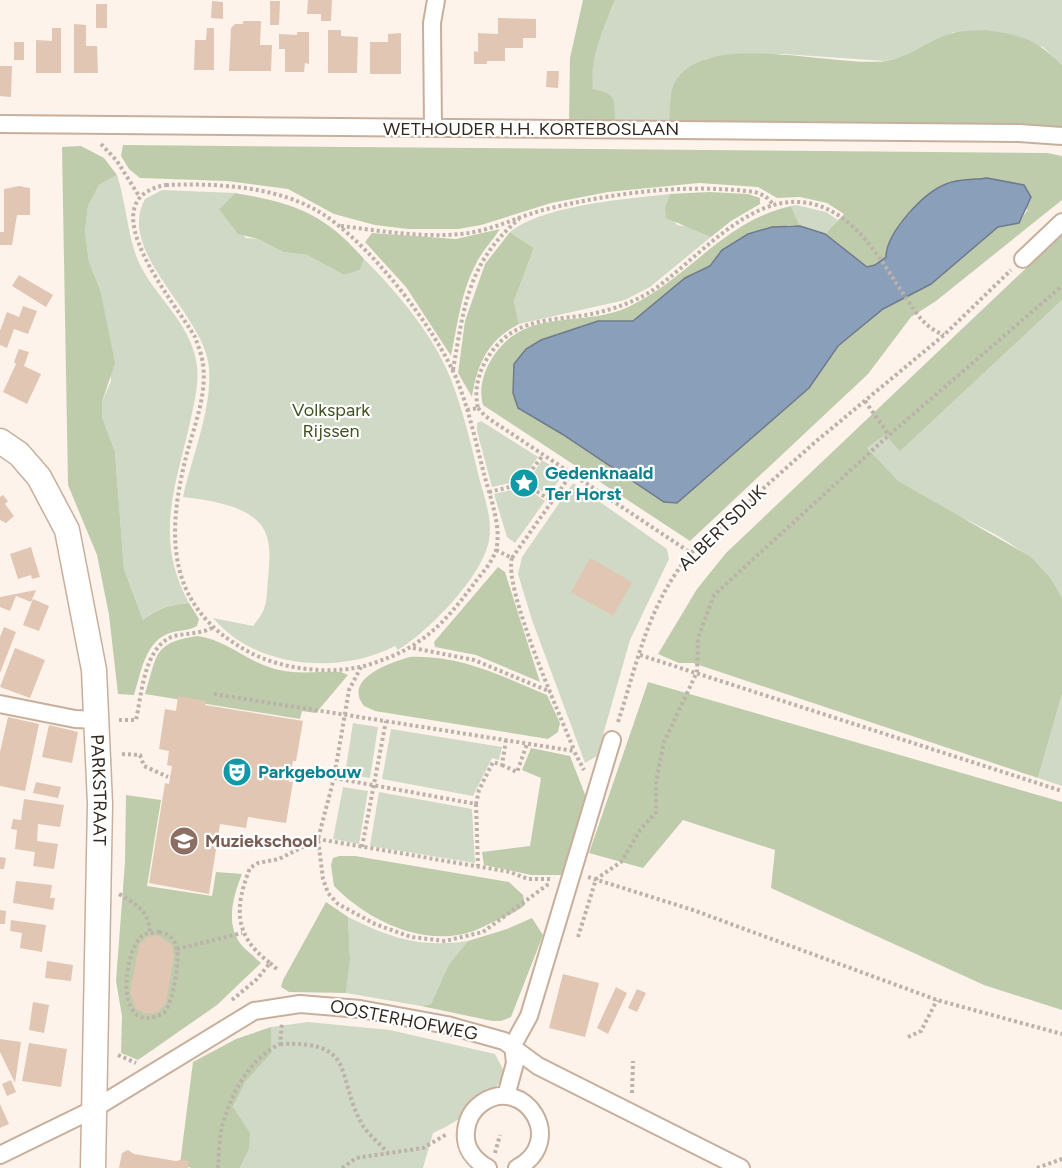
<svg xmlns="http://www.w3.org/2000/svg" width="1062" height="1168" viewBox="0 0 1062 1168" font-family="Figtree,sans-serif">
<rect width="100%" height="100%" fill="#fdf3eb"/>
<path fill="#d0d9c5" d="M615,0H1062V65L1043,47L954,32L901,58L884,61L784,54H735L705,59L671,95L669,122H615C608,112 599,101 594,90C583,67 607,23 615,0Z
M117,175C126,202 128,239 139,263C155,296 189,322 196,360C200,379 195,400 191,418C176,486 153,537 189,603C170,605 158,607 143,620L124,569L115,452L102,417V402L111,381L100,289L89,262L85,232L88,206L99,185Z
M162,190L235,193L219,209L246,238L258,239L283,252L307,255L344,275L360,270L364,259C397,292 432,333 450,377C462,407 470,440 478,473C483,494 493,518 489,540C483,576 429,631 398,650L395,646C339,675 256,669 213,618L253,626C268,608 266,602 268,579C269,566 271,549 267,537C259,506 209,500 183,497C192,456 212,410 209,368C205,314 115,252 145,199Z
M670,194L665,207L677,225L692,227L711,237L650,287L625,300L519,324L514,301L534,248L510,232C544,205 626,199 670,194Z
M796,205L826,212L838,220L825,234L800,226L791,206Z
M1062,300V598C1022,529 957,525 899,482C887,473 877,459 867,448L885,435L900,450Z
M481,421L538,457L527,472L513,475L514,482L492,487L477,431V423Z
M542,460L561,472V477L549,496L535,486L532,475Z
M573,483L667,549L669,559L630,640L597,756L585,763L532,620L518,574L522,557Z
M516,489L518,494L531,491L545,501L515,543L507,537L494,494Z
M1062,694V786L1038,778Z
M353,723L378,727L370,778L345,774Z
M391,729L502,747L499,760L492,758L473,796L382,779Z
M343,787L368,791L359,844L333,839Z
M379,792L472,809L475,863L370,846Z
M348,917C390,938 421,948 468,941L449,964L431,1004L421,1006L346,993L350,960Z
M308,1022L390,1030L495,1054L506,1075C486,1100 463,1120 433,1133L423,1168H240L249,1149L233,1108L244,1082L270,1053L271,1027Z"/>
<path fill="#beccab" d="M583,0H615C604,29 589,57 593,89C617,94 614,99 615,122H569L570,58Z
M985,30C1021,35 1036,39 1062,65V128L669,122C670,109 669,94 675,82C706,28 836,68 886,61C911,57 930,39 953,33C963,30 975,31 985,30Z
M123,145L1047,153L1062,156V200L936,301L911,317L868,374L690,541L483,405C476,380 492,352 511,337C543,313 590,324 626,308C688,280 721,222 791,206L800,226L789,225L722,250L710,266L685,278L633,321H598L541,340L526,349L514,364L513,393L518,408L677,503L809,388L838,346L883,309L931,284L998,227L1019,223L1028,209L886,257L875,265L867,267L825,234L844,214L827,203L800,197L777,198L758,187L699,183L608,192L551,203L481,225L458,229H408L375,225L334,214L288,189L227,181L140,178L129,169L121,156Z
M81,146L104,158L117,175L99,185L88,206L85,232L89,262L100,289L115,363L102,402V417L115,452L124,569L143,620C158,608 169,605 189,603L199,619L197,626C189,631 179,630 170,633C145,641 141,673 134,695L118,694L109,615L97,555L68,485L62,147Z
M709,192L748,194L760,198V204L731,221L711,237L666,218L665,207L670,194Z
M235,193C294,203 324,213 364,259L360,270L344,275L307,255L283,252L258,239L238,234L219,209Z
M500,229C493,240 484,249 478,260C461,290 458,323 451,356L406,287L365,242L372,233L456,239Z
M510,232L534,248L514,301L519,324C488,340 477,364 472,397L458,373L465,321L485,264Z
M1062,234V300L900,451L885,435L867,448L898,481L1031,557L1051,579L1062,598V694L1038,778L693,663H679L658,654L697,589L726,553Z
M498,567L505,572L540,682L476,655L435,647L434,642Z
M197,636C223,639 242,657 266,666C291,676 315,671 341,672L348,675L316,713L302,711L300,719L145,694C158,655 152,643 197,636Z
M410,657C460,655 502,676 547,695L560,723L558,732L548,739L375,711L364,706C342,679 391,662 410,657Z
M648,682L1062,802V1010L984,985L771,888L775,850L683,820L643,868L589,853Z
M531,748L570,756L586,797L563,875H531L484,865L482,852L530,846L541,778L522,770Z
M126,795L161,800L147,886L212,896L216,872L242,874C234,894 225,923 240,943C245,950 254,956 261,963L217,1005L138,1060L121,1053L122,1016L116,981L125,862Z
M339,856H355L509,882L523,895L525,905C516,913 504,917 493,922C484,926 476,931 467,933C420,946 366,919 334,886L331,865L333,858Z
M326,902L348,917L350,960L346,993L289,992L281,987L283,980Z
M532,918L543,935L511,1017L501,1021H492L421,1006L431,1004L449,964L468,941L507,929Z
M271,1027V1053L245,1082L233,1107L250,1133L249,1149L240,1168H191L180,1164L193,1062L236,1039Z"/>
<path fill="#8a9fba" stroke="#6f7b8c" stroke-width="1.5" d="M987,178L1024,185L1031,197L1019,223L998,227L931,284L883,309L838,346L809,388L677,503L664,502L562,434L518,408L513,393L514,364L526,349L541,340L598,321H633L685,278L710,266L722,250L748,234L772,227L800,226L825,234L867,267L875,265L886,257C886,233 923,193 946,184C957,179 975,180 987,178Z"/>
<path fill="#e0c6b3" d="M308,0H332L331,21H321V14H307Z
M212,1L223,2V19L211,18Z
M270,1H280L279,25H270Z
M96,4H107V28H96Z
M498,18L536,19V38H523V48H505V61H487V64H474V51L478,52V33L498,34Z
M243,21H261L260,45H272L271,71H229L231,28L235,24H243Z
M74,24L86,25V46H97L98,73H74Z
M52,28H61V73H36V40L52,41Z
M207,28H214V70H194L195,40H206Z
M328,30H341V36L358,37L357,73H328Z
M297,32H309V64L305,63L304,72H285V49H279V34L297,35Z
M401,33V74H370V42H388V34Z
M14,42H24V60H14Z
M0,66H12L11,97L0,96Z
M547,71H559L558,88L546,87Z
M19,186L30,188V215H17L12,245H0V232H4V189Z
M19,275L53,295L46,307L12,286Z
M23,306L37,311L28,334L14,329L7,348L0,345V331L7,312L19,317Z
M19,349L29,352L24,366L41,374L27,404L3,392L16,364L14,362Z
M3,495L8,501L5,504L14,516L6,523L0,520V497Z
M31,547L40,577L32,579L31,575L18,579L10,554Z
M590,558L632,582L613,616L571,592Z
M36,590L31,602L16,596L10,611L0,607V597Z
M33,599L49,606L39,631L23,625Z
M4,627L16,632L0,673V637Z
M15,648L45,660L30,698L0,687Z
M178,696L206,701L205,705L303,721L296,761H293L289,782H293L286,823L248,817L246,828L220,824L209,894L149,883L165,783L169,784L172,766L167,765L169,751L159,749L165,709L176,711Z
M8,717L39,724L25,791L0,786V752Z
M49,725L78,732L72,763L42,757Z
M36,782L61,787L58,798L33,793Z
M24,799L64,805L60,827L38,824L37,841L58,844L54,869L33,866L35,852L15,849L17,830L11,829L13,819L21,820Z
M0,857L6,858L4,869H0Z
M16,881L52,885L50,898H55L53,910L13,903Z
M0,910L6,911L5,924H0Z
M11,920L46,925L42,952L20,948L22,933L10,931Z
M158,935L172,945L174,956L166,1003L158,1012L147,1014L136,1009L130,992L139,945L147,937Z
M47,961L73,965L71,981L45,978Z
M563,974L599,983L585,1037L549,1028Z
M616,987L627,993L608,1034L597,1028Z
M637,989L646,993L637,1012L628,1008Z
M33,1002L49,1005L44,1033L29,1030Z
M0,1039L21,1042L15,1083L0,1052Z
M29,1043L67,1049L61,1087L22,1081Z
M11,1080L16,1092L7,1096L2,1084Z
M0,1104L9,1124L0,1128Z
M128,1150L134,1154L176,1161L184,1159L189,1163L188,1168H119L122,1153Z"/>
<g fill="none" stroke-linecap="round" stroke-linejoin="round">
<g stroke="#c8af9c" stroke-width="20">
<path id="street" d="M0,124L1019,133L1062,136
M433,128L432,23L436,0
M1023,259L1062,222
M0,704L75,719L99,720
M513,1045L529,1016L612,740
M506,1096L515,1063L513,1045
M0,1155L92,1110L254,1011L300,1004L360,1009L447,1025L504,1041L538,1066L741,1168
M488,1168C474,1160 464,1148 466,1131C467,1120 472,1110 482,1103C524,1074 568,1141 517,1168"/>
</g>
<g stroke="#c8af9c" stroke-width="27">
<g id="secondary">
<path id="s1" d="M0,441L19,454L39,477L67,530L94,670L100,804L93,1168"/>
</g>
</g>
<path stroke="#bcb2aa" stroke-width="4" stroke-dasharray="3 3" stroke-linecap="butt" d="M101,144L117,161L139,196
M166,185C215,183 273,186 316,210C366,238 435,327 457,380C469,410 476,443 484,474C490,497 502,527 496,550C492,563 481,574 473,585C443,625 421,648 371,664C334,676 283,670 249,652C165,607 166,535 187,453C195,424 207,394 203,364C202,356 198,345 195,337C177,305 85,199 166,185Z
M341,226C383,231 427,239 469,233C494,229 518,217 543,210C611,193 685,183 755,192L765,196L774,205
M453,370C464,308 467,263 519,219
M865,401L889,435
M478,408L485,416L691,553
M467,410L478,408C471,379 488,349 511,333C533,319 561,319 586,315C608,311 630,304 650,292C695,263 748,192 808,203C855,211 882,262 906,298C918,315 924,327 944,335
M528,475L532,488L519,491L516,478L528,475L543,455
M532,488L551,501
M489,492L518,485
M496,550L512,558L572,473
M512,558C503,588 560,715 574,750
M413,648L474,660L551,692
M640,655L1062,791
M361,667L349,690L334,778L318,839L323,879L328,893L338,904L375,924L411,937L445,941L483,932L550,883
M214,694L574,751L584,770
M119,720H136C142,693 144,646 174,636C187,633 200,634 212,628
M618,722C638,661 648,604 691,553L814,443L944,335L1011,270
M122,754L140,755L144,766L168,777
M502,765L517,772L527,744
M334,778L476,804L479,790L493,762L502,765L506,740
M476,804L478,866
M362,847L386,721
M588,877L693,910L937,1000L1062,1034
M119,894C136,904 148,910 150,932
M159,932C166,934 172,936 175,943C182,955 173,1002 164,1013C113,1040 122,950 144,934Z
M578,937L596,879L621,862L640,830L656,812V781L664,742L697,672L698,638L714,595L889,435L1062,286
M177,949L242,933
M270,963L279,971
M232,1000L257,979L270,963C234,936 234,908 250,868L258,863L279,859L318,839L510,872L528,879H553
M908,1037L921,1031L937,1000
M280,1044C359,1041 334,1075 363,1126C369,1135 380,1144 388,1153
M118,1055L136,1063
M632,1093L633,1061
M495,1153L500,1135
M218,1168C219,1155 219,1139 222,1126C231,1094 249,1059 280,1044L282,1024
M342,1168L356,1158L423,1148L447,1134
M1037,1168L1062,1159"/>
<use href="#street" stroke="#fff" stroke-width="16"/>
<use href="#secondary" stroke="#fff" stroke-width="24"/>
</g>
<defs>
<g id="sight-disc" transform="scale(1.5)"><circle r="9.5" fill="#0f9aa8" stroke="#fff"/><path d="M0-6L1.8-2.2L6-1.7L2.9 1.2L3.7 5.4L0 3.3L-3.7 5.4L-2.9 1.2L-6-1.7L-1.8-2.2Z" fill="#fff"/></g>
<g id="theatre-disc" transform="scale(1.5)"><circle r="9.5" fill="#0f9aa8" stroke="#fff"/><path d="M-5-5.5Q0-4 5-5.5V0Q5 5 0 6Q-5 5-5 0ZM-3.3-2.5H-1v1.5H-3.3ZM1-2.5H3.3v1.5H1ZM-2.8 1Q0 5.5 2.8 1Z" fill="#fff"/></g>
<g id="school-disc" transform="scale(1.5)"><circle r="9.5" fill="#8d6e63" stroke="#fff"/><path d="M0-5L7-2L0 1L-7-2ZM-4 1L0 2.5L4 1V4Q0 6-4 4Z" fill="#fff"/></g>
</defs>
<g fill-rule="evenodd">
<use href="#sight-disc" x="524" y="483"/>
<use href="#theatre-disc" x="237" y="772"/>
<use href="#school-disc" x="184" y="841"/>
</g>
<g text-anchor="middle" stroke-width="4.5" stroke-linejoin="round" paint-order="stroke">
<g font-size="18" fill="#312820" stroke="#fff">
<text x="531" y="135">WETHOUDER H.H. KORTEBOSLAAN</text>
<text transform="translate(722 528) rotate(-44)" y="6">ALBERTSDIJK</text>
<text dy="6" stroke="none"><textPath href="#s1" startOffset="376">PARKSTRAAT</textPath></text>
<text transform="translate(404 1020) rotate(11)" y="6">OOSTERHOFWEG</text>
</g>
<g font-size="18" fill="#415221" stroke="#fff">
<text x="331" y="416">Volkspark<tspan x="331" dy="21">Rijssen</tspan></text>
</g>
<g font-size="18" font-weight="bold" fill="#0d838f" stroke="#fff" text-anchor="start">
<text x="545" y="479">Gedenknaald<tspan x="545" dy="21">Ter Horst</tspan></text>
<text x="258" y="778">Parkgebouw</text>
</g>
<g font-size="18" font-weight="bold" fill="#785e54" stroke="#fff" text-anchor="start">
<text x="205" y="847">Muziekschool</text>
</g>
</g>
</svg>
